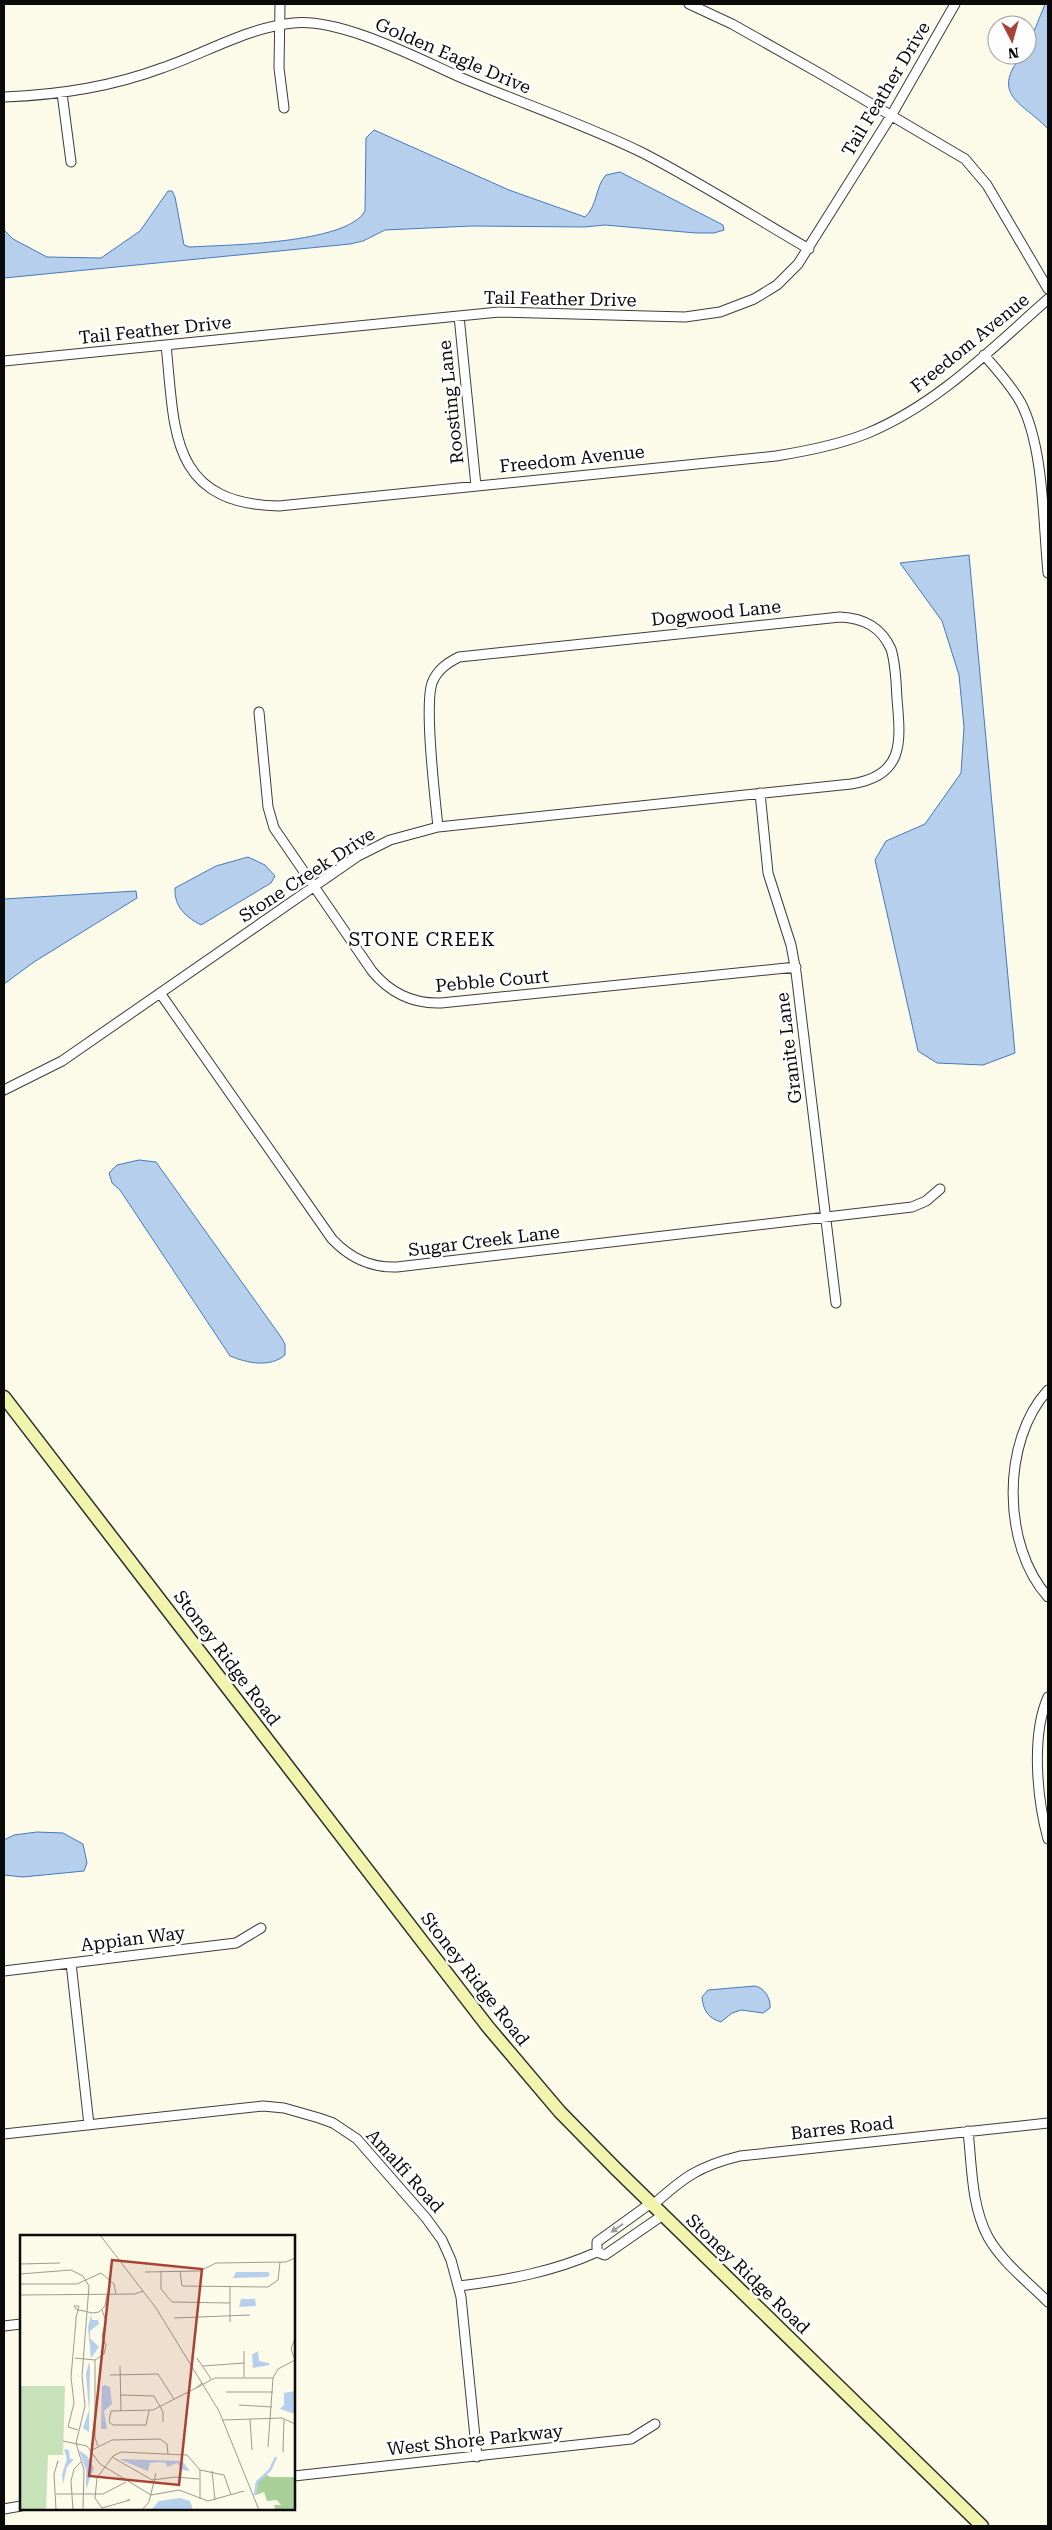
<svg xmlns="http://www.w3.org/2000/svg" width="1052" height="2530" viewBox="0 0 1052 2530" font-family="'Roboto Serif',serif">
<rect width="100%" height="100%" fill="#fcfbe9"/>
<path fill="#b5cfed" stroke="#4579ba" d="M1045,4H1048V129C1024,103 989,96 1022,55H1027C1027,46 1041,15 1045,4Z
M374,130L509,190L585,217C598,205 595,187 606,175L620,172L723,225L724,230L714,233H696L605,225L584,227L471,226L385,230L363,241L350,244L4,278V230L13,239L47,257L101,258L140,231L168,191H172L175,197L184,245L189,247C225,245 347,244 365,211L366,138Z
M969,555L1015,1053L983,1065L937,1063L918,1051L875,860L886,841L925,824L961,773L964,727L959,675L942,621L900,563Z
M248,857L265,865L275,876L271,883L201,925C186,917 174,907 175,888L216,866Z
M136,891L137,898L34,962L4,984V899Z
M139,1160L156,1162L281,1337L285,1344V1355C270,1368 247,1363 230,1356L120,1190L112,1183L109,1173L117,1165Z
M37,1832L63,1833L83,1844L87,1863L84,1871L23,1877L4,1875V1840L14,1835Z
M755,1986C765,1988 771,1999 770,2008L763,2013L741,2010L732,2013L721,2022C708,2018 703,2010 702,1997L708,1990Z"/>
<g fill="none" stroke-linecap="round" stroke-linejoin="round">
<g stroke="#3d3d3d" stroke-width="11">
<path id="street" d="M280,4L279,68L284,108
M689,4L732,24L819,73L965,159L987,185L1048,289
M62,93L71,162
M4,97C58,95 111,87 162,68C206,53 246,28 293,23C341,18 417,58 462,78C521,103 584,124 643,153C699,182 754,217 809,249
M459,316L476,486
M166,345C175,428 168,504 279,506L776,456C807,451 839,445 868,433C938,404 992,348 1048,299
M984,355C997,370 1011,385 1021,403C1044,448 1043,522 1048,573
M4,361L499,312L685,317L720,312L754,299L777,285L798,264L891,116L955,4
M259,712L268,807L274,828L372,971C390,993 412,1004 441,1003L796,967
M760,793L768,873L791,945L796,972L836,1303
M160,993L332,1239C350,1258 370,1268 397,1267L912,1207L926,1201L940,1189
M4,1090L62,1061L358,856L390,840L438,827L851,784C904,776 901,743 897,699C896,683 896,665 891,649C881,627 864,618 840,617L459,657C447,663 437,670 432,683C424,707 435,797 438,827
M1048,1390C1001,1441 1002,1546 1048,1597
M1048,1697C1031,1735 1037,1799 1048,1839
M71,1963L89,2125
M4,1971L236,1943L261,1928
M968,2131C972,2166 971,2205 988,2237C1002,2262 1028,2282 1048,2302
M4,2134L263,2106L284,2108L319,2118L333,2123L357,2139L426,2218L442,2240L451,2260L461,2297L477,2457
M651,2203L597,2242V2252L605,2255L663,2215
M653,2205C684,2177 699,2166 740,2156L1048,2123
M459,2286C507,2280 553,2272 597,2252
M4,2326L21,2324
M294,2476L631,2439L655,2424
M4,2509L21,2506"/>
</g>
<g stroke="#2c2c2c" stroke-width="15">
<path id="secondary" d="M4,1397L488,2027L560,2112L616,2169L982,2526"/>
</g>
<use href="#street" stroke="#fff" stroke-width="9"/>
<use href="#secondary" stroke="#f1f4ad" stroke-width="12"/>
</g>
<defs><path id="oneway-solid" d="M-6-.8H1V-3.2L6.5 0L1 3.2V.8H-6Z" transform="scale(1.25)"/></defs>
<use fill="#9d9d9d" href="#oneway-solid" transform="translate(617 2228) rotate(145)"/>
<g text-anchor="middle" stroke-width="5" stroke-linejoin="round" paint-order="stroke">
<g font-size="18" fill="#0a0a0a" stroke="#fff">
<text transform="translate(453 56) rotate(23)" y="6">Golden Eagle Drive</text>
<text transform="translate(886 89) rotate(-59)" y="6">Tail Feather Drive</text>
<text transform="translate(560 299) rotate(1)" y="6">Tail Feather Drive</text>
<text transform="translate(155 330) rotate(-6)" y="6">Tail Feather Drive</text>
<text transform="translate(970 343) rotate(-39)" y="6">Freedom Avenue</text>
<text transform="translate(451 402) rotate(-96)" y="6">Roosting Lane</text>
<text transform="translate(572 459) rotate(-6)" y="6">Freedom Avenue</text>
<text transform="translate(716 613) rotate(-6)" y="6">Dogwood Lane</text>
<text transform="translate(307 875) rotate(-33)" y="6">Stone Creek Drive</text>
<text transform="translate(492 981) rotate(-5)" y="6">Pebble Court</text>
<text transform="translate(789 1048) rotate(-97)" y="6">Granite Lane</text>
<text transform="translate(484 1241) rotate(-7)" y="6">Sugar Creek Lane</text>
<text transform="translate(227 1658) rotate(53)" y="6">Stoney Ridge Road</text>
<text transform="translate(133 1939) rotate(-7)" y="6">Appian Way</text>
<text transform="translate(475 1979) rotate(52)" y="6">Stoney Ridge Road</text>
<text transform="translate(842 2128) rotate(-6)" y="6">Barres Road</text>
<text transform="translate(405 2171) rotate(48)" y="6">Amalfi Road</text>
<text transform="translate(748 2274) rotate(44)" y="6">Stoney Ridge Road</text>
<text transform="translate(475 2440) rotate(-6)" y="6">West Shore Parkway</text>
</g>
<g font-size="19" letter-spacing="1" fill="#0a0a0a" stroke="#fff">
<text x="422" y="946">STONE CREEK</text>
</g>
</g>
<g transform="translate(20 2235)">
<rect width="275" height="275" fill="#fcfbe9"/>
<path d="M0,151H45L43,220H28L26,275H0Z" fill="#c7e1b8"/>
<path d="M246,240L251,242H275V275L255,274L254,270H261L257,265L237,267L247,266L244,257L236,260L238,247Z" fill="#aad09a"/>
<path d="M216,37H248L250,39L248,42L213,43ZM221,64H235L236,71L219,72ZM71,80L72,85H78L79,89L70,96V103L79,112L71,123L68,92ZM238,116L239,126L249,128L250,130L233,133L232,120ZM69,127L70,132L69,197L63,193L69,175L66,139ZM85,150L90,152L92,169L84,176L87,194H81L82,151ZM275,156V179L260,174L264,170V158ZM44,214L49,215L50,224H54L47,232L43,249L42,239L47,224ZM59,215L67,221L74,233L66,254V235ZM99,224L162,226L170,236L163,235L157,228L147,232L146,228L139,227L130,228L128,236ZM160,263L170,266L173,275H131L139,266Z" fill="#b5cfed"/>
<path fill="none" stroke="#b5cfed" stroke-width="2.5" d="M235,260L237,247L250,235L256,222"/>
<path fill="none" stroke="#9b9b90" stroke-width="1" d="M80,0L136,73L199,176L239,275M0,29L40,28M141,36V54L152,67L210,68M160,36L162,51L248,52L258,45L260,27M125,37L180,36L196,28L266,27L275,23M0,39L51,35L63,41L69,51L62,141L65,171L56,208L64,235L63,275M0,49H57L81,38L94,49L96,59M210,52V87M0,60L115,59L123,56M154,83L230,80M275,103L271,114L275,125M55,123L75,125L84,119L86,110L82,101L86,86L82,75M177,123L191,144M75,125V203L78,211M100,131L101,176M183,131L224,128M90,140L138,139L154,164M224,142V116M182,148L176,153L195,143H253L258,134L275,125M206,157H253M100,160L134,161L143,177V187M219,170L252,172M129,176L126,190H93L89,187L91,176L133,175L176,153M230,184L232,215M203,185L262,183L275,189M58,195L48,192L54,168L51,142L56,85V82L58,75L59,71H54L56,74L58,75L64,76L72,78L79,77L85,71L87,59M43,206L67,211L80,229L131,260L159,255L188,266L224,256M248,212L253,143M72,215L92,205L140,204L147,209L148,219M263,217L264,184M92,222L132,245L155,242L179,244M192,236L195,265M36,259H83L106,247M180,264V235M107,265H110L82,273L75,263L77,243L93,221L101,217L167,220L180,235L204,240L211,260M36,275L34,239L38,226L37,229M53,275L51,246L54,234L61,227M122,275L129,267L136,238"/>
<path fill="#a74235" fill-opacity="0.15" stroke="#a74235" stroke-width="2.5" d="M92,25L182,34L159,250L69,241Z"/>
<rect width="275" height="275" fill="none" stroke="#0a0a0a" stroke-width="2.5"/>
</g>
<rect width="1052" height="2530" fill="none" stroke="#0a0a0a" stroke-width="10"/>
<g transform="translate(1012 40) rotate(174)"><circle r="24" fill="#ffffff" stroke="#9d9d9d"/>
<path d="M0-4L9 19L0 12L-9 19Z" fill="#a74235"/>
<text y="-8" font-size="14" font-weight="bold" text-anchor="middle" fill="#0a0a0a">N</text>
</g>
</svg>
